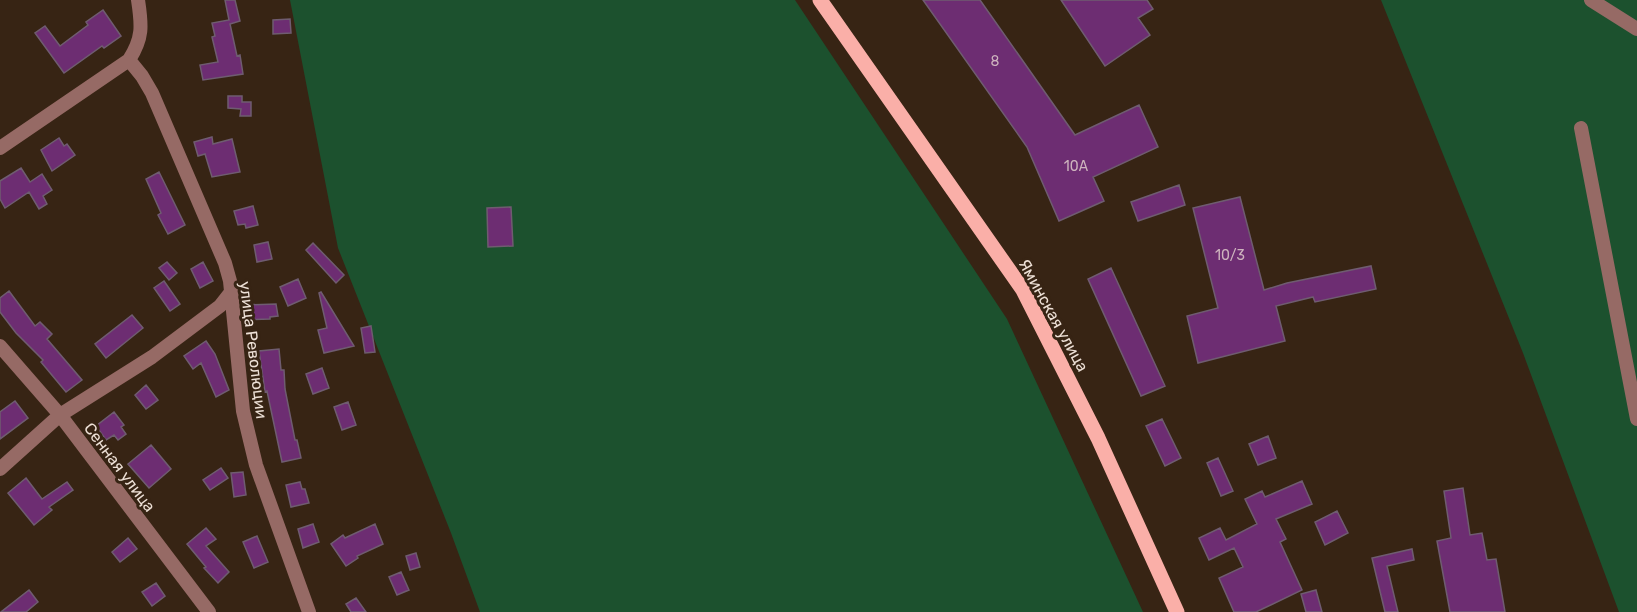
<svg xmlns="http://www.w3.org/2000/svg" width="1637" height="612" viewBox="0 0 1637 612" font-family="Rubik,sans-serif">
<rect width="100%" height="100%" fill="#372414"/>
<path fill="#1c512e" d="M290,0H795L1007,319L1143,612H480L451,533L338,248Z
M1381,0H1637V612H1619L1523,353Z"/>
<path fill="#6d2d72" stroke="#6f5c70" stroke-width="1.5" d="M225,0H235L240,21L230,24L237,56L240,55L243,74L203,80L200,65L218,62L212,37L215,36L212,23L229,20Z
M923,0H980L1075,135L1139,105L1158,147L1093,177L1104,201L1059,221L1027,147Z
M1061,0H1147L1153,9L1138,18L1150,35L1105,66Z
M103,10L121,36L104,48L102,46L64,73L35,33L45,26L60,46L88,25L86,22Z
M290,19L291,33L273,34V20Z
M228,96H242V102H251V116H240L241,109L228,108Z
M212,137L213,144L232,139L240,172L212,177L205,154L198,156L194,142Z
M59,138L64,146L67,144L75,155L52,171L41,150Z
M21,168L30,182L42,174L52,190L43,196L47,204L39,209L29,192L5,208L0,199V181Z
M159,172L185,225L168,234L158,215L161,213L146,179Z
M1179,185L1185,205L1138,221L1131,202Z
M1240,197L1264,290L1287,283L1371,266L1376,289L1315,302L1313,297L1276,306L1285,341L1198,363L1187,316L1218,308L1193,208Z
M253,206L258,225L246,228L245,224L238,225L234,211Z
M511,207L513,246L488,247L487,208Z
M268,242L272,259L257,262L254,245Z
M313,243L344,275L336,283L306,250Z
M167,262L177,273L169,280L159,268Z
M203,262L213,281L200,288L191,269Z
M1111,268L1165,386L1141,396L1088,279Z
M298,279L306,298L288,306L280,287Z
M164,281L180,304L170,311L154,288Z
M9,291L35,326L40,322L52,334L47,339L82,380L66,392L41,362L43,360L16,333L0,312V298Z
M321,292L354,346L324,353L318,330L327,328L319,293Z
M276,304L278,316L270,317V319L243,320L242,305Z
M132,315L143,328L106,358L95,344Z
M371,326L375,352L365,353L361,328Z
M206,341L215,354L229,390L216,397L201,363L193,369L184,356Z
M279,349L281,370H284L285,389L295,440H297L301,458L282,462L267,391L265,392L259,351Z
M322,368L329,388L313,394L306,374Z
M146,385L158,400L146,409L135,395Z
M15,401L28,418L0,439V412Z
M348,402L356,425L342,430L334,407Z
M114,412L124,425L121,427L126,434L118,440L114,435L106,440L96,426Z
M1162,419L1181,458L1165,466L1146,426Z
M1268,436L1276,458L1258,465L1249,444Z
M151,445L171,469L149,488L128,464Z
M1218,458L1233,491L1221,496L1207,463Z
M221,468L228,478L210,490L203,480Z
M243,472L246,495L234,497L231,473Z
M26,478L42,499L67,482L73,490L49,507L52,510L34,525L8,493Z
M1302,481L1312,504L1276,519L1286,539L1280,542L1302,590L1256,612H1234L1219,578L1243,567L1234,548L1209,560L1199,538L1220,528L1226,540L1257,524L1245,499L1262,491L1265,497Z
M300,482L302,489H305L309,503L291,507L286,485Z
M1463,488L1470,535L1482,533L1487,560L1496,559L1505,612H1450L1437,541L1451,538L1444,491Z
M1337,511L1348,533L1325,545L1315,522Z
M313,524L319,542L303,548L298,529Z
M375,524L383,544L357,556L358,558L346,566L331,544L343,535L345,538Z
M206,528L216,539L206,546L229,572L218,583L204,568L206,567L187,544Z
M257,536L268,562L254,568L243,542Z
M128,538L137,549L120,562L112,552Z
M1412,549L1414,560L1387,566L1398,612H1385L1372,558Z
M416,553L420,567L410,570L406,556Z
M401,572L409,590L397,595L389,577Z
M156,583L165,596L152,606L142,592Z
M29,590L38,602L26,612H1Z
M1316,590L1322,612H1306L1301,594Z
M356,598L366,612H351L346,604Z"/>
<g fill="none" stroke-linecap="round" stroke-linejoin="round">
<path stroke="#966a65" stroke-width="14" d="M1591,0L1637,29
M129,60L142,76L152,93L225,263L230,281L243,411L249,436L256,465L309,612
M1581,128L1637,419
M0,148L129,60C143,38 142,26 138,0
M0,346L60,415L209,612
M0,469L60,415L152,357L220,306L231,292"/>
<path stroke="#faafa8" stroke-width="15" d="M820,0L1023,290L1098,438L1177,612"/>
</g>
<g text-anchor="middle" stroke-width="6" stroke-linejoin="round" paint-order="stroke">
<g font-size="14" fill="#cdb3bd">
<text x="995" y="66">8</text>
<text x="1076" y="171">10А</text>
<text x="1230" y="260">10/3</text>
</g>
<g font-size="16" fill="#ede0d6" stroke="#372414">
<text transform="translate(1054 315) rotate(61)" y="6">Яминская улица</text>
<text transform="translate(254 350) rotate(83)" y="6">улица Революции</text>
<text transform="translate(120 467) rotate(53)" y="6">Сенная улица</text>
</g>
</g>
</svg>
